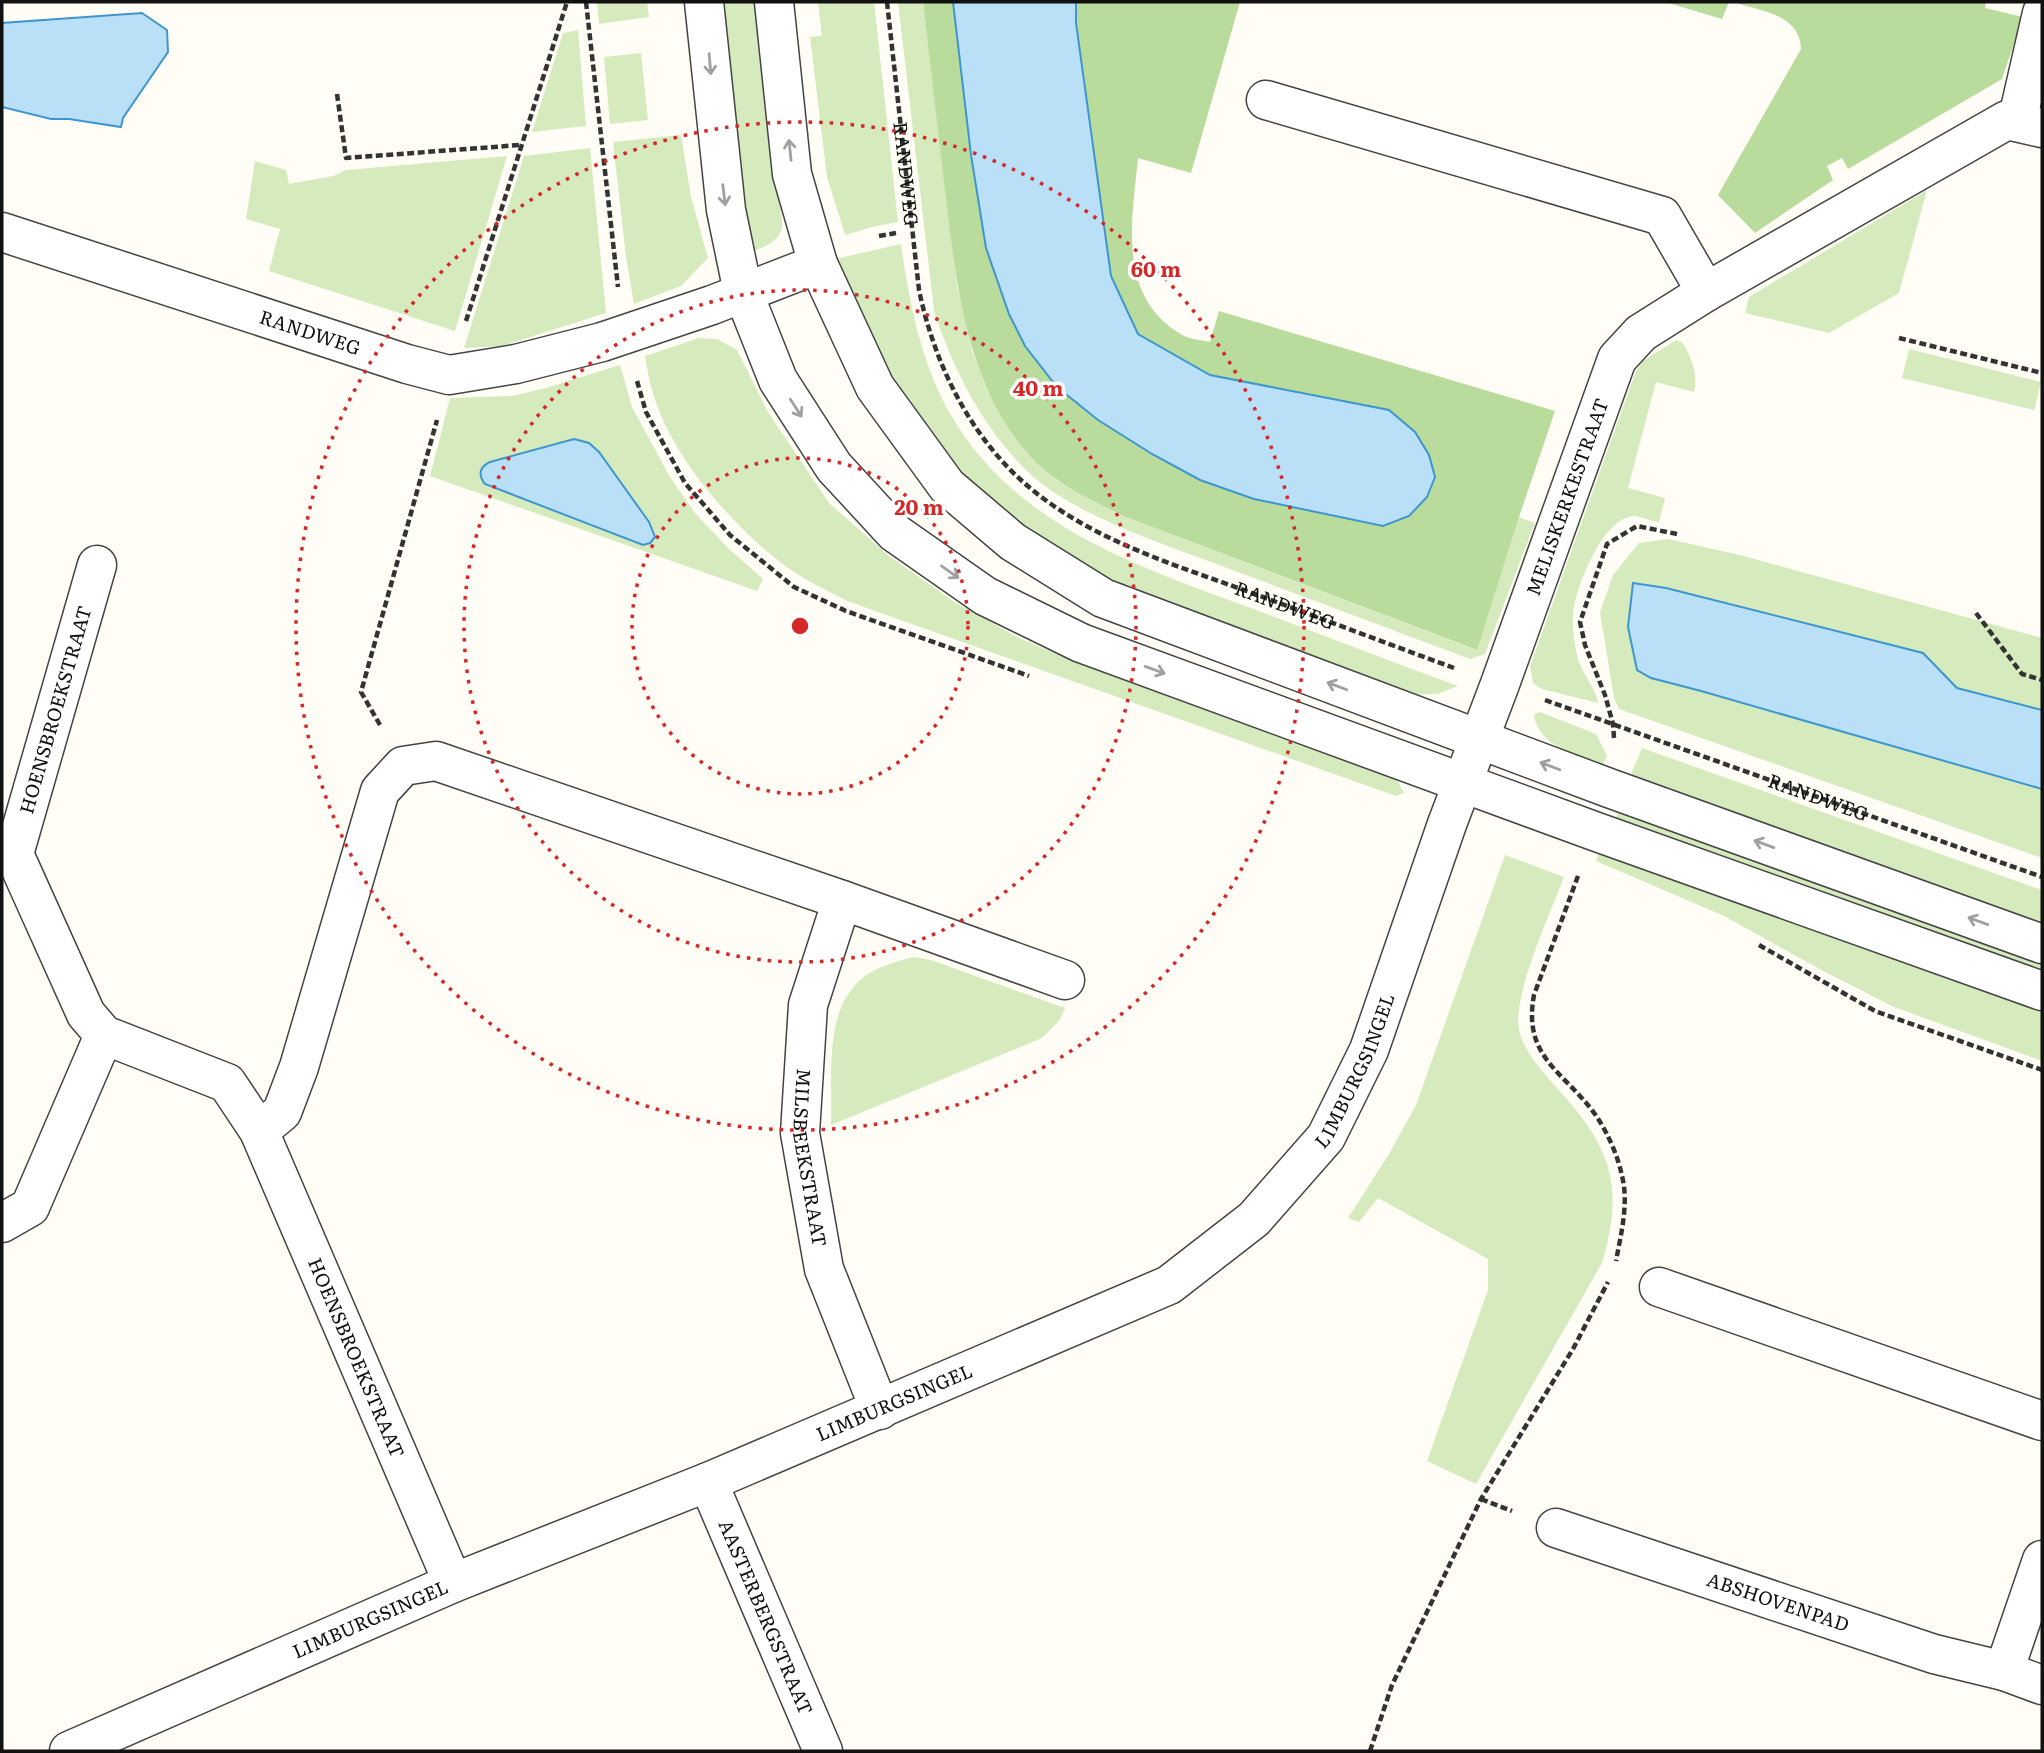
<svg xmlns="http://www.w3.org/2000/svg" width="2044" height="1753" viewBox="0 0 2044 1753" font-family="Literata,serif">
<rect width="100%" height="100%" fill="#fffdf5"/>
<path fill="#d5ebbd" d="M597,2H647L649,17L599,24Z
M722,2H754C760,61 765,120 774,178C776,191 785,220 781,231C776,243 762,248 751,252L745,232Z
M818,2H874L898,222L872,227L845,235L827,177L810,37L822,36Z
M898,2H923L957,286L972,351L987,390L1009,427L1055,478L1089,499L1126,517L1476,650L1519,517L1535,523L1485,654L1470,659C1390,629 1310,599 1230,569C1170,546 1072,516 1026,470C982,426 952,368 934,310Z
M578,30L586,126L532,132L563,33Z
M641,53L648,120L610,124L604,57Z
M681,135L691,197L708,258L681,286L634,304L626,257L613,142Z
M590,148L606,313L502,346L464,348L524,156Z
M507,156L455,331L269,271L280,229L246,219L255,161L286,170L289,184L333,176L346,170Z
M1927,190L1899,293L1829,333L1745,313L1749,297Z
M901,244C910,307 922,370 957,425C1024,531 1148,570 1259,611C1325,636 1391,661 1458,686L1437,694L1408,695L1108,582L1038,542L973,488L893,377L858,312L835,259Z
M699,338L717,339L737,350L768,412L829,503L889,556L953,601L1019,638L1092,669L1382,771L1398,782L1404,793L1396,796L847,601C829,591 808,582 791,570C737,532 671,457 653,393C649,381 647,368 645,356Z
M1676,340L1682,342C1692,358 1698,373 1694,392L1656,382L1628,488L1665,498L1659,522C1651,521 1640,516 1633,516C1602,520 1579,582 1574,607C1571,622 1574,641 1577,655C1580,671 1598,692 1598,703L1542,689L1533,683L1530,666L1636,371L1643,361Z
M1909,349L2041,382L2034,410L1902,378Z
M620,365L632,407L670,477L695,513L727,547L763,579L757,591L430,476L450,398L512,396L546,388Z
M1668,539L1740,555L2042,638V710L1957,688L1923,653L1666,588L1633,583L1651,678L1701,691L2042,789V858L1619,709L1614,698L1600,612L1613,575L1639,543Z
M1540,712L1596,734L1607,756L1603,765C1578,756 1537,746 1534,714Z
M1642,748L2042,890V927L1629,779Z
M1620,806L2042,958V972L1615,821Z
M1601,848L2042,1007V1061L1894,1007L1827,973L1724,916L1596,861Z
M1505,855L1564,877C1551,912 1512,995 1519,1030C1524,1052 1543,1072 1557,1088C1611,1147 1625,1185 1602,1263L1476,1484L1427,1461L1488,1290V1259L1378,1198L1359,1222L1348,1218L1389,1154L1416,1105Z
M914,957L931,960L1065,1008L1059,1021L1042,1038L831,1125C833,1078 822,1009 864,977C878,966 898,961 914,957Z"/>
<path fill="#b9dc9c" d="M923,2H953L971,155L986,248L1057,387L1098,420L1152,454L1429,455L1415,432L1389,410L1210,375L1138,334L1111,276L1076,23V2H1240L1191,173L1138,158C1132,219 1117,295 1179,333C1187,339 1200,340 1210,342L1219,311L1555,411L1519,517L1477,650L1126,517C1093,501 1057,485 1031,457C963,382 956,278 944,182C937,122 930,62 923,2Z
M1665,2H1729L1722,19Z
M1733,2H1986L1985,8L2023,17L2002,79L1848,169L1842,158L1827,166L1833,180L1755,233L1718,195L1801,49C1800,14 1760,11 1733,2Z"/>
<path fill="#b9e0f7" stroke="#3f96cf" stroke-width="2" d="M953,2H1076V23L1111,276L1138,334L1210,375L1389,410L1415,432L1429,455L1435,477L1427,497L1409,516L1383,526L1254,499L1200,480L1152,454L1098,420L1057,387L1025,346L1009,314L986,248L971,155Z
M142,13L167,30L168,52L123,118L121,127L69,119H51L2,107V23Z
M574,439L589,443L599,452L649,522L655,537L650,543L643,545L485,484C478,475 479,467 490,462Z
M1633,583L1666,588L1923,653L1957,688L2042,710V789L1701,691L1651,678L1637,670L1628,627Z"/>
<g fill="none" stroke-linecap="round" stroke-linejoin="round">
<g stroke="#444" stroke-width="41">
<g id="minor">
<path d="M1266,100L1662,216L1706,292"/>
<path d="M2017,122L2042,13"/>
<path id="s3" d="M2,232L407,364L449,375L516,364L602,342L712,305L818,264"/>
<path id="s4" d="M2,848L14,854L86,1014L104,1035L227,1083L259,1131L453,1583"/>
<path id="s5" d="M14,854L97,565"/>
<path id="s6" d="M842,900L808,1005L800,1133L824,1269L880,1410"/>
<path d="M259,1131L282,1112L299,1067L380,791L403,766L436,761L842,900L1065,980"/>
<path d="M2,1223L30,1207L104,1035"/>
<path d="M1659,1287L2042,1421"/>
<path id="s7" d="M708,1482L823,1751"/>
<path id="s8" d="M1556,1528L1934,1654L2004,1671L2042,1685"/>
<path d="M2004,1671L2042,1560"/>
<path id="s9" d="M69,1751L453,1583L708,1482L1169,1285L1254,1219L1326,1137L1369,1050L1447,824L1500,684L1617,359L1641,333L1706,292L2007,120L2042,128"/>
</g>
</g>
<g stroke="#444" stroke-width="41">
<path id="tertiary" d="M704,2L726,210L743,292L778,380L834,467L895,533L985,596L1081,643L1594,831L2042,991
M774,2L792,174L818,264L875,387L947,486L1013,542L1103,598L1609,788L2042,944"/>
</g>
<g stroke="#333" stroke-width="4.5" stroke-dasharray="7 3.5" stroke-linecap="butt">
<path d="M586,2L618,287"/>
<path id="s1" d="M887,2L919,290C936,371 976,449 1044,499C1102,542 1174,565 1241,589C1312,615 1383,642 1454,668"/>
<path d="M337,94L346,158L520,145"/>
<path d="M879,236L896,233"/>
<path d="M466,321L567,2"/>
<path d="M1899,338L2042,373"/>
<path d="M637,381L646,412L685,483L730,535L794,587L846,611L1029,676"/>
<path d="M1976,613L2022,674L2042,680"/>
<path id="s2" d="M1545,700L2042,877"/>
<path d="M380,725L361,692L437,420"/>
<path d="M1614,738L1613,724L1605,695L1585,645L1580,622L1607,544L1637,526L1677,534"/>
<path d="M1578,876L1534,995C1522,1059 1566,1072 1597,1117C1608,1134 1618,1156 1622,1176C1629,1203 1621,1234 1616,1261"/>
<path d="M1759,945L1875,1011L2042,1070"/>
<path d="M1481,1499L1512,1511"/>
<path d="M1370,1751L1392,1685L1481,1499L1573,1349L1608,1282"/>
</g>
<use href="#minor" stroke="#fff" stroke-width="38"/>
<use href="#tertiary" stroke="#fff" stroke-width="38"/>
</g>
<defs><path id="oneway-shaft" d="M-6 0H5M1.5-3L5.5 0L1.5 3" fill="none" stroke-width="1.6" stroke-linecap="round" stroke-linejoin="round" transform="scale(1.75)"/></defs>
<g stroke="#a0a0a0">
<use href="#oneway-shaft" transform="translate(710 64) rotate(85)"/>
<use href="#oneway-shaft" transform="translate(790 150) rotate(-96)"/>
<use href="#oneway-shaft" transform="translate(724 195) rotate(83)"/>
<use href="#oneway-shaft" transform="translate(796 408) rotate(57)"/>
<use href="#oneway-shaft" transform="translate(950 572) rotate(35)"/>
<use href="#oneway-shaft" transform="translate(1155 670) rotate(20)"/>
<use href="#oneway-shaft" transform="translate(1337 686) rotate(-159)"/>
<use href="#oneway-shaft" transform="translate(1550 766) rotate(-159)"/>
<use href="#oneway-shaft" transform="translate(1764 844) rotate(-160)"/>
<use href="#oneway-shaft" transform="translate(1978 921) rotate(-160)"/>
</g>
<g fill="none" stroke="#d62828" stroke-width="3.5" stroke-dasharray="3.5 7">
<circle cx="800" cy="626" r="168"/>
<circle cx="800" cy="626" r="336"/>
<circle cx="800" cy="626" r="504"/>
</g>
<g text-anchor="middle" stroke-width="7" stroke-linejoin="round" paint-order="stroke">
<g font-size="19" fill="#111" stroke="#fff">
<text dy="7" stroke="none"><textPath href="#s1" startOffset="173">RANDWEG</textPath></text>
<text dy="7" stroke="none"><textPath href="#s3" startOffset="324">RANDWEG</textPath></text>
<text dy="7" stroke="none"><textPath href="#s9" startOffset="2096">MELISKERKESTRAAT</textPath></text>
<text dy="7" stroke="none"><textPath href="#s1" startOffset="803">RANDWEG</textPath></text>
<text dy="7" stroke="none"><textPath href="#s5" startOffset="150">HOENSBROEKSTRAAT</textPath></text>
<text dy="7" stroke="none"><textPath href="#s2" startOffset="290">RANDWEG</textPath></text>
<text dy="7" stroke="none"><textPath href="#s9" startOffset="1484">LIMBURGSINGEL</textPath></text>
<text dy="7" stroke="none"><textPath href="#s6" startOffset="264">MILSBEEKSTRAAT</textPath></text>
<text dy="7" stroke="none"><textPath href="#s4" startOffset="653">HOENSBROEKSTRAAT</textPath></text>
<text dy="7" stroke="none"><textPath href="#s9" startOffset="896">LIMBURGSINGEL</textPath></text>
<text dy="7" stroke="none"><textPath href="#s8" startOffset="234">ABSHOVENPAD</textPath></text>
<text dy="7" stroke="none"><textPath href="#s7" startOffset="147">AASTERBERGSTRAAT</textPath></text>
<text dy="7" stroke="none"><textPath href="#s9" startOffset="329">LIMBURGSINGEL</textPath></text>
</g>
</g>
<circle cx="800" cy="626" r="10" fill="#d62828" stroke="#fff" stroke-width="3.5"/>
<g font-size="21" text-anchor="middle" font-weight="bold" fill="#d62828" stroke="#fff" stroke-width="7" stroke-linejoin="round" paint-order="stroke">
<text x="1156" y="277">60 m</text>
<text x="1038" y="396">40 m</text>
<text x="919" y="515">20 m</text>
</g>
<rect width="2044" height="1753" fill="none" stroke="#111111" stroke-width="7"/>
</svg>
